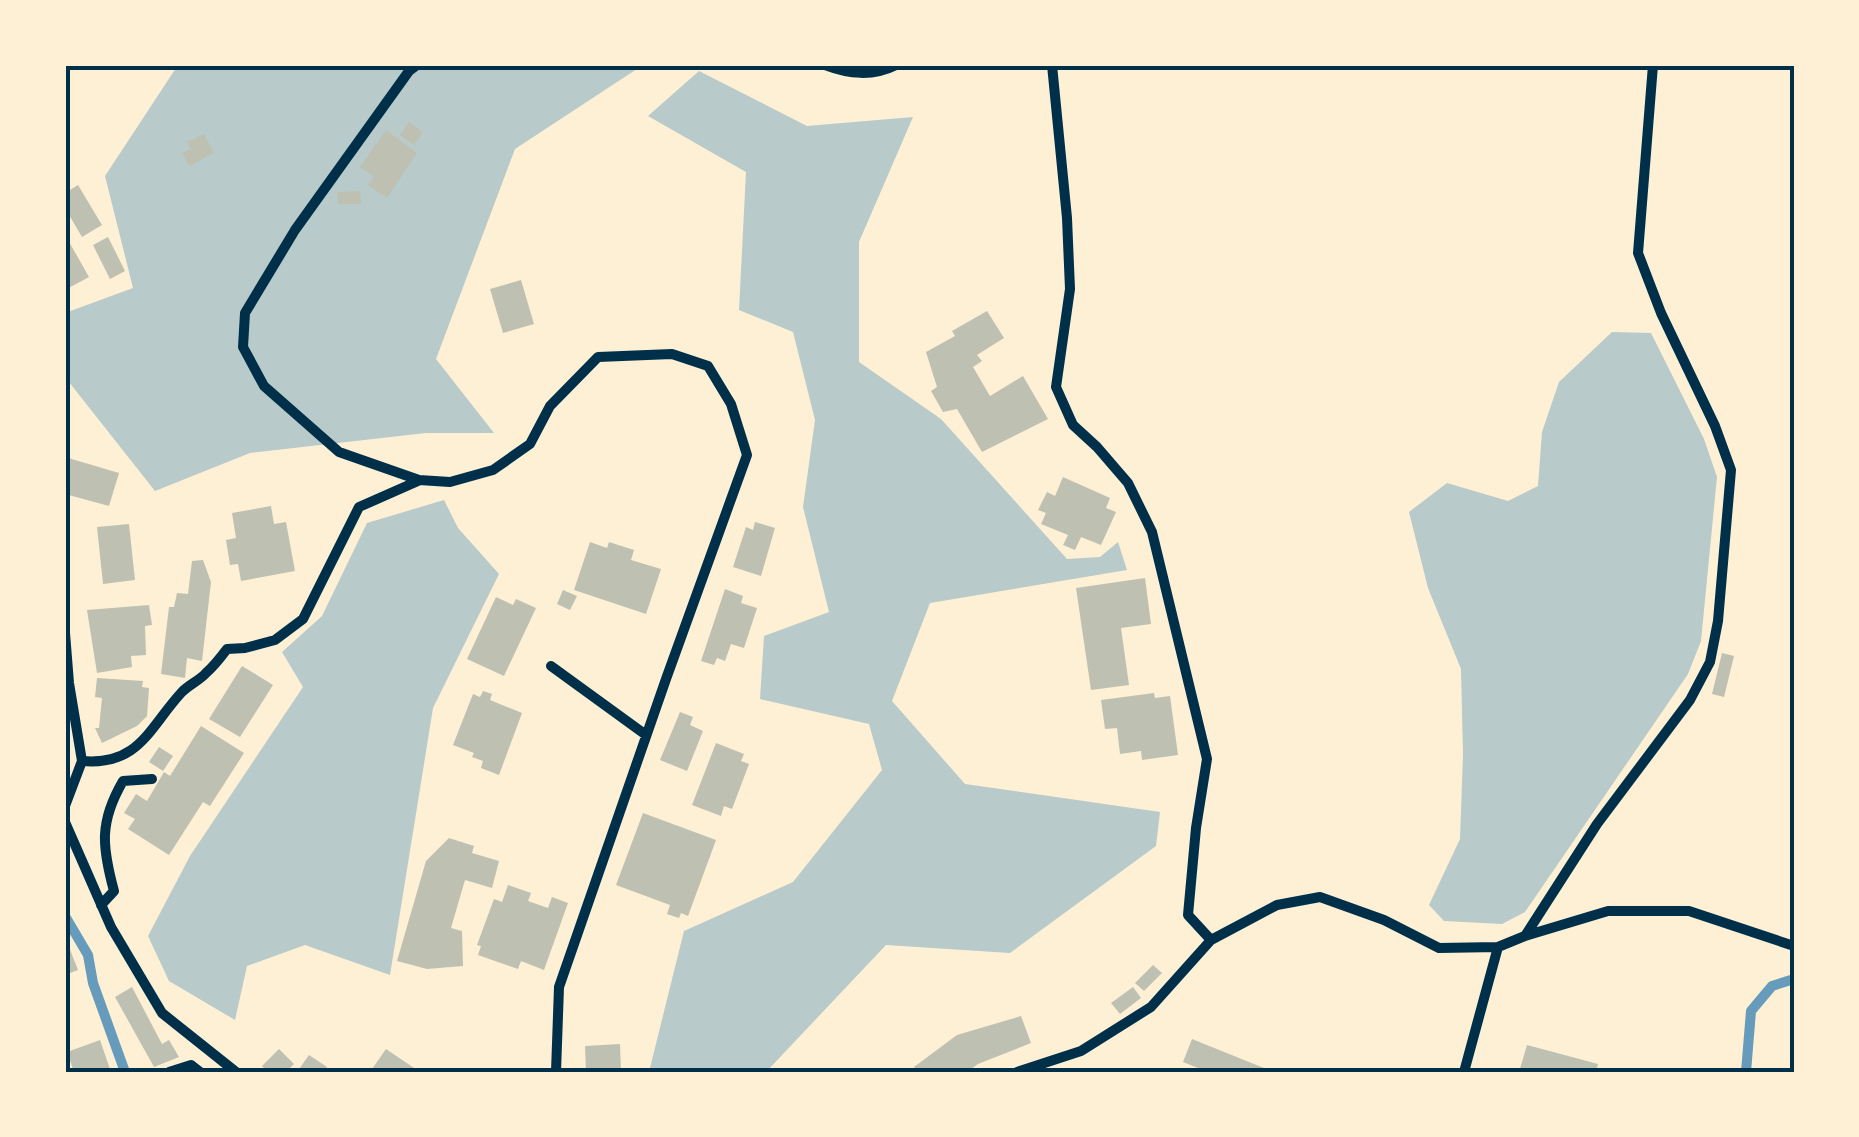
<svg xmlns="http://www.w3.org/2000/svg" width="1859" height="1137" viewBox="0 0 1859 1137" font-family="'Exo 2',sans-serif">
<rect width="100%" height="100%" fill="#fdf0d5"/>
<path fill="#b9caca" d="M178,65H643L515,149L436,359L494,433H426L250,453L155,491L65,377V313L133,288L105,176Z
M699,71L807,126L913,117L859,242V362L941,419L1067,559L1100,557L1118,542L1127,570L930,603L892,701L965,784L1160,812L1156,846L1010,953L886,945L766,1072H649L684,931L793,882L882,770L869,724L760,699L764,636L829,612L803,507L815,420L793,332L739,310L746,172L648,116Z
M1612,332L1651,333L1704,439L1717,477L1701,641L1688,674L1525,912L1502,924L1444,921L1429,905L1460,839L1463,755L1461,669L1428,588L1409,512L1447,483L1508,501L1538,486L1542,432L1559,382Z
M444,500L458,528L499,574L433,708L390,975L305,945L247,966L235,1020L169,981L148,936L190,856L303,687L282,652L322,616L367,523Z"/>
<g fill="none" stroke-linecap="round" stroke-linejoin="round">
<path stroke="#669bbc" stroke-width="10" d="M65,916L88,955L93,983L125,1072
M1746,1072L1751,1011L1772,986L1794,979"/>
</g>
<path fill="#bec0b2" d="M409,122L423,132L414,145L400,135Z
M386,130L417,153L387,198L368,185L374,177L360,167Z
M204,134L214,153L189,166L182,153L191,149L187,142Z
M78,185L102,225L82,237L65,208V193Z
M360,191L361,204H338L337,192Z
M108,237L125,271L110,279L93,245Z
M68,240L89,277L65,290V241Z
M521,280L534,324L503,333L490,289Z
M987,311L1004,338L977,355L982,361L973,367L990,396L1023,376L1048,419L982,452L957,409L943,412L931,391L937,387L926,352L955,336L952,331Z
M65,457L119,473L109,506L65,494Z
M1063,477L1110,498L1106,508L1116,512L1101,545L1081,537L1075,550L1063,545L1068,535L1041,524L1046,513L1038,510L1047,492L1055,496Z
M271,506L274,524L286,522L295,571L241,581L238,564L230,565L226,540L236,538L232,513Z
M755,522L775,528L761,576L733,567L746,527L753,530Z
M129,524L135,580L103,584L97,527Z
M590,542L607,548L609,542L634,550L631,560L661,569L646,614L574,590Z
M203,560L211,582L202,661L187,658L185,678L161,674L169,607H174L177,593L188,594L192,561Z
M1145,578L1151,624L1121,628L1129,685L1091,690L1076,588Z
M725,589L743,596L741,603L757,608L744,648L731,644L725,661L717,658L714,665L701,661Z
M563,590L577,596L570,610L557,604Z
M496,597L513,605L516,599L536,608L504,676L467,659Z
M149,605L152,625L145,626L146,655L131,656L132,667L97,673L87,610Z
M1722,653L1734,656L1724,697L1712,694Z
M242,666L273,685L240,737L209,719Z
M97,678L143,681L142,687L149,688L147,716L137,726L102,743L95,728H99L102,698L95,697Z
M483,691L492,694L490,700L522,713L499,775L481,768L483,761L472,757L474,753L453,745L473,694L480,697Z
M1154,693L1155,698L1170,696L1178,755L1142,760L1141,751L1120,754L1117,728L1105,729L1101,700Z
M680,712L693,717L690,725L703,731L687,771L660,760Z
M201,726L244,753L210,806L203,802L169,855L128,829L135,819L124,813L136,794L147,801L164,772L170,776Z
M716,743L744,754L741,761L749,764L732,809L724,806L721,816L692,805Z
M159,747L173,756L163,771L149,762Z
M643,813L716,840L688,916L681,913L679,918L667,914L670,905L616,885Z
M449,838L474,846L472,853L499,861L492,888L465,880L451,928L462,931L463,966L427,969L397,961L426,861Z
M508,885L531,893L528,901L548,908L552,897L568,903L544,970L521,961L518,969L478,955L481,946L477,945L494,899L502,902Z
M69,947L78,970L65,975V949Z
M1153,965L1162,973L1144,991L1135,983Z
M132,987L162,1044L169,1040L179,1057L154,1067L115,997Z
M1133,987L1141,998L1120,1014L1111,1003Z
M1021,1016L1031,1043L978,1064L967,1072H918L914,1067L957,1035Z
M1192,1039L1274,1072H1208L1183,1062Z
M100,1040L111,1072H74L67,1052Z
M620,1044L621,1072H586L585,1046Z
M1527,1045L1598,1064L1596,1072H1519Z
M279,1049L294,1064L286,1072H268L262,1066Z
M386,1049L420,1072H370Z
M309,1055L327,1067L323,1072H297Z"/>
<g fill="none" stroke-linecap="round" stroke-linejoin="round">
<path stroke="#003049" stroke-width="10" d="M417,65L409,71L295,230L245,313L243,347L264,386L339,452L419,480L450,482L493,470L530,444L550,406L598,357L672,354L708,366L731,404L747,455L666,679L559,987L556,1072
M825,65C849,74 872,77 896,65
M1052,65L1067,218L1070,289L1056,387L1073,425L1097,447L1128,483L1152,532L1207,759L1196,828L1188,915L1211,940
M65,633L69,683L82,761L65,806
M551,666L646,735
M82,761C139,766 149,728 181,693C188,685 199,681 206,673C214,666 221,657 227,649L245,648L275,640L303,619L359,507L418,481
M65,822L111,927L162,1013L236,1072
M101,905L114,891C102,847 99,822 123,781L152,779
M1525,936L1597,824L1690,700L1710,662L1718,621L1731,470L1715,426L1661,313L1638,253L1653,65
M169,1072L191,1065L200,1072
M1017,1072L1081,1051L1151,1007L1211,940L1277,905L1320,897L1384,920L1439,948L1498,947L1525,936L1608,911H1689L1794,946
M1464,1072L1498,947"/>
</g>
<rect width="1859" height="1137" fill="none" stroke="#fdf0d5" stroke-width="135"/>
<rect x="68" y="68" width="1724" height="1002" fill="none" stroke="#003049" stroke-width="4"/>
</svg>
